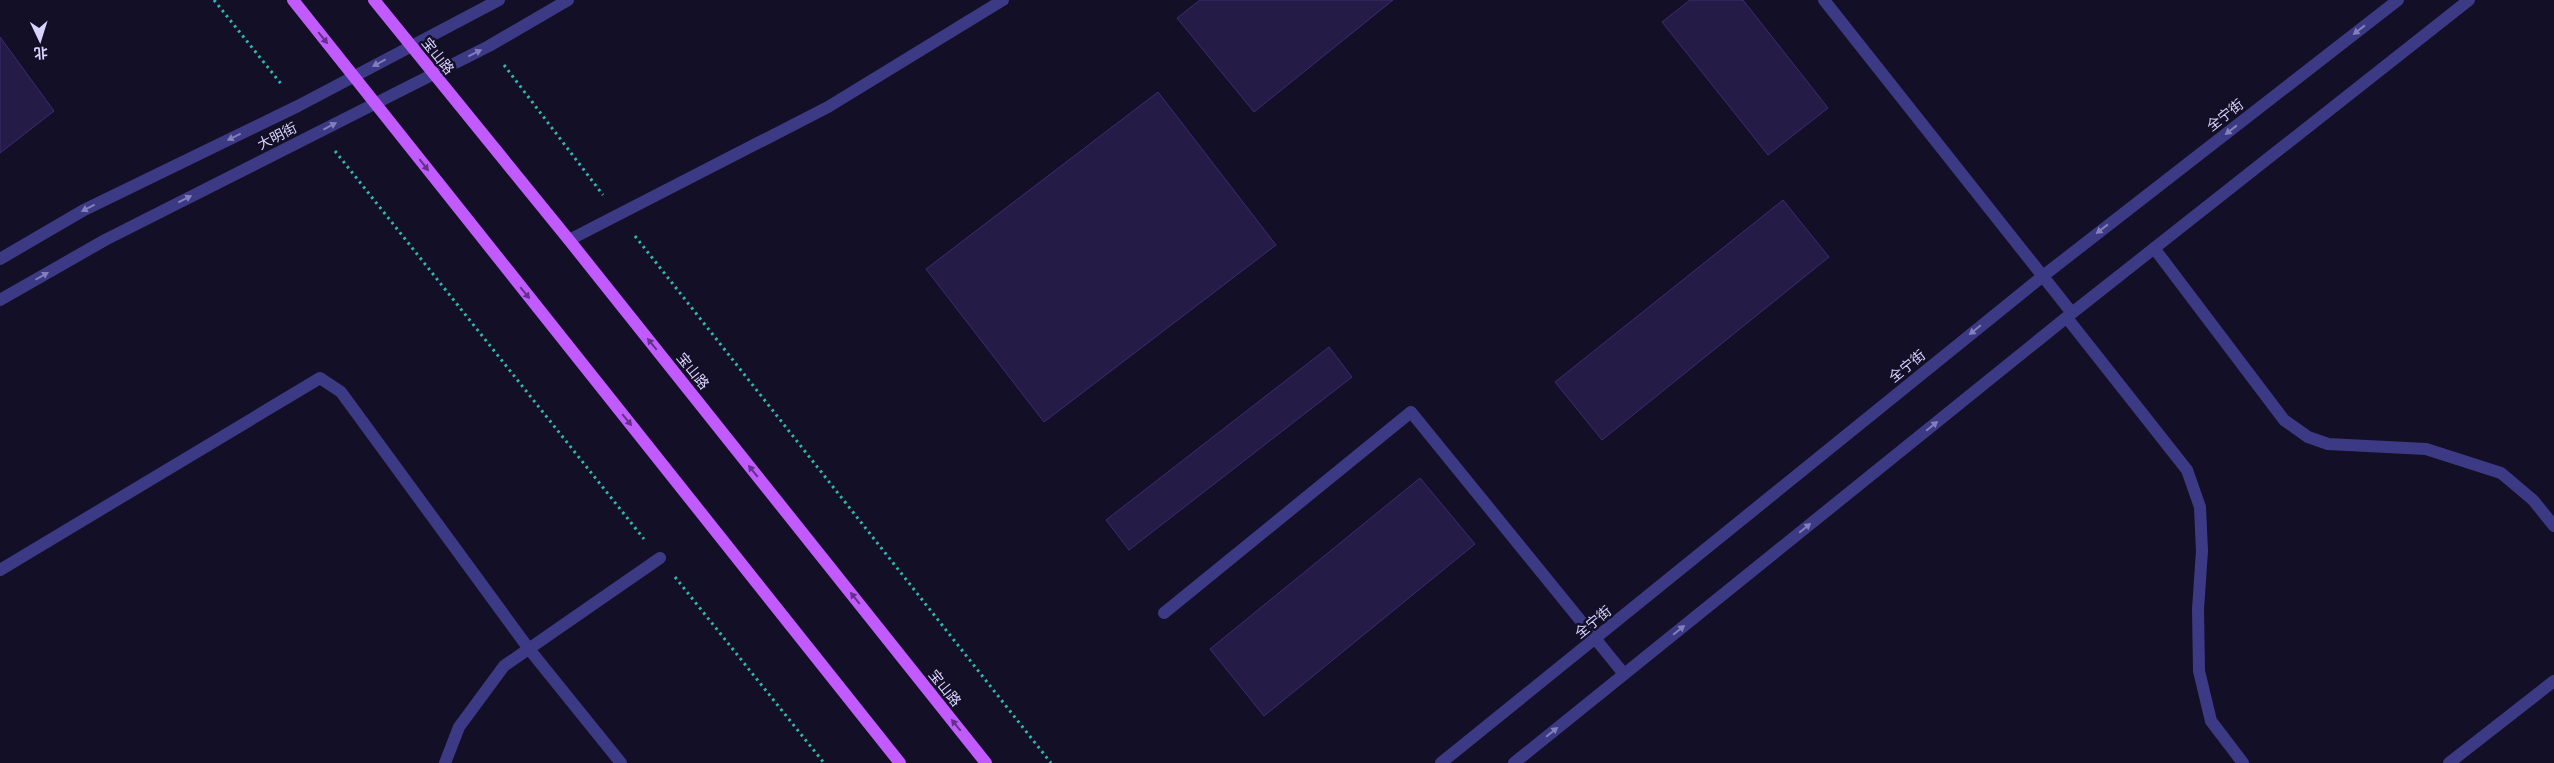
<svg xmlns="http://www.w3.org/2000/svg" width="2554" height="763" viewBox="0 0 2554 763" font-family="'PT Sans Narrow','Noto Sans SC',sans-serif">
<rect width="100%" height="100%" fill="#130f26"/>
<path fill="#241b47" stroke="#3b2d73" d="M1200,0H1393L1254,112L1177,18Z
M1690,0H1743L1828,108L1768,155L1662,22Z
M0,37L54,111L0,153Z
M1158,92L1276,245L1044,422L926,269Z
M1783,200L1829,257L1602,440L1555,382Z
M1329,347L1352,377L1129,550L1106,520Z
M1420,478L1475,544L1264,716L1210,649Z"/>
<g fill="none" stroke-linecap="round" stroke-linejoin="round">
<path stroke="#2fb8b0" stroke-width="3" stroke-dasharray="2.5 4" stroke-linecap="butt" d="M214,0L282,85
M504,65L603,195
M335,151L644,539
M635,236L1051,763
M675,577L824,763"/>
<path stroke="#3d3a85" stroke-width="12" d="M1824,0L2072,313
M569,240L828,107L1003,0
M2154,248L2284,420L2308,437L2328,444L2426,449L2501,473L2533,500L2554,526
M0,259L84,210L298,106L499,0
M0,300L105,240L489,46L568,0
M2067,318L2187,470L2200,507L2202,551L2198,609L2199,671L2211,721L2243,763
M0,570L320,378L341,392L529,649L621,763
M1164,613L1411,412L1624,674
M445,763L459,727L504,666L660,558
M1441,763L2043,276L2398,0
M1514,763L2072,313L2469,0
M2449,763L2554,681"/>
<path stroke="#c25bff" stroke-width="12" d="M293,0L900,763
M374,0L569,240L986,763"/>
</g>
<defs><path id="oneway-solid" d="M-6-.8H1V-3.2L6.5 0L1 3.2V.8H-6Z" transform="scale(1.25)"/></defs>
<g fill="#837fbc">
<use href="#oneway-solid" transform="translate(2359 30) rotate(142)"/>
<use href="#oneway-solid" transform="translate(475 53) rotate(-26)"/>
<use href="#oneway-solid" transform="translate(379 63) rotate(152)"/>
<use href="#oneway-solid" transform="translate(330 126) rotate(-28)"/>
<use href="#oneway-solid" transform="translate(2231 130) rotate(142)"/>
<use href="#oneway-solid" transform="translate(234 137) rotate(154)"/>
<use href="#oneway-solid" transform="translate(185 199) rotate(-27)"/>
<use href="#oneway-solid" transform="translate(88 208) rotate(153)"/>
<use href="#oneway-solid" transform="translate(2102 229) rotate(142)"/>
<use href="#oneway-solid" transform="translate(42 276) rotate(-30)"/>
<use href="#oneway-solid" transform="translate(1975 330) rotate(141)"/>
<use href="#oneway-solid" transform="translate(1932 426) rotate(-39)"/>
<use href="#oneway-solid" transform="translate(1805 528) rotate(-39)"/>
<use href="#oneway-solid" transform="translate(1679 630) rotate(-39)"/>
<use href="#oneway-solid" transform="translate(1552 732) rotate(-39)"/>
</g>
<g fill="#623188">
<use href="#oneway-solid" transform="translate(323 38) rotate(51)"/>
<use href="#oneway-solid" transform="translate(424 165) rotate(52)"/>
<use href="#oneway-solid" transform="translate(525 293) rotate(51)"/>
<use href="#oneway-solid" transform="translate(652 344) rotate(-129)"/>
<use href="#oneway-solid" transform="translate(627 420) rotate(51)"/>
<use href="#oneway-solid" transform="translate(753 471) rotate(-129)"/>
<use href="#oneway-solid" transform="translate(855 598) rotate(-129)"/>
<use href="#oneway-solid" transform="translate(956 725) rotate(-129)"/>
</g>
<g text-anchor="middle" stroke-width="5" stroke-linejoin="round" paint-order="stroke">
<g font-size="14" fill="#d9d4ff" stroke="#130f26">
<text transform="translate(438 56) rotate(51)" y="5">宝山路</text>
<text transform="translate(2225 115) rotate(-38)" y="5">全宁街</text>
<text transform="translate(277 136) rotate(-27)" y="5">大明街</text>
<text transform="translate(1907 366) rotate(-39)" y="5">全宁街</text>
<text transform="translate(693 371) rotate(51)" y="5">宝山路</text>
<text transform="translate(1593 622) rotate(-39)" y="5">全宁街</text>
<text transform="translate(945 688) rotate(51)" y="5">宝山路</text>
</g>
</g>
<g transform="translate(40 40) rotate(176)" stroke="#130f26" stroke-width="4" paint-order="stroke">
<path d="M0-4L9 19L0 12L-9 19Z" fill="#d9d4ff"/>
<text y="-8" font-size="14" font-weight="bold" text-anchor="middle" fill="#d9d4ff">北</text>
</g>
</svg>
